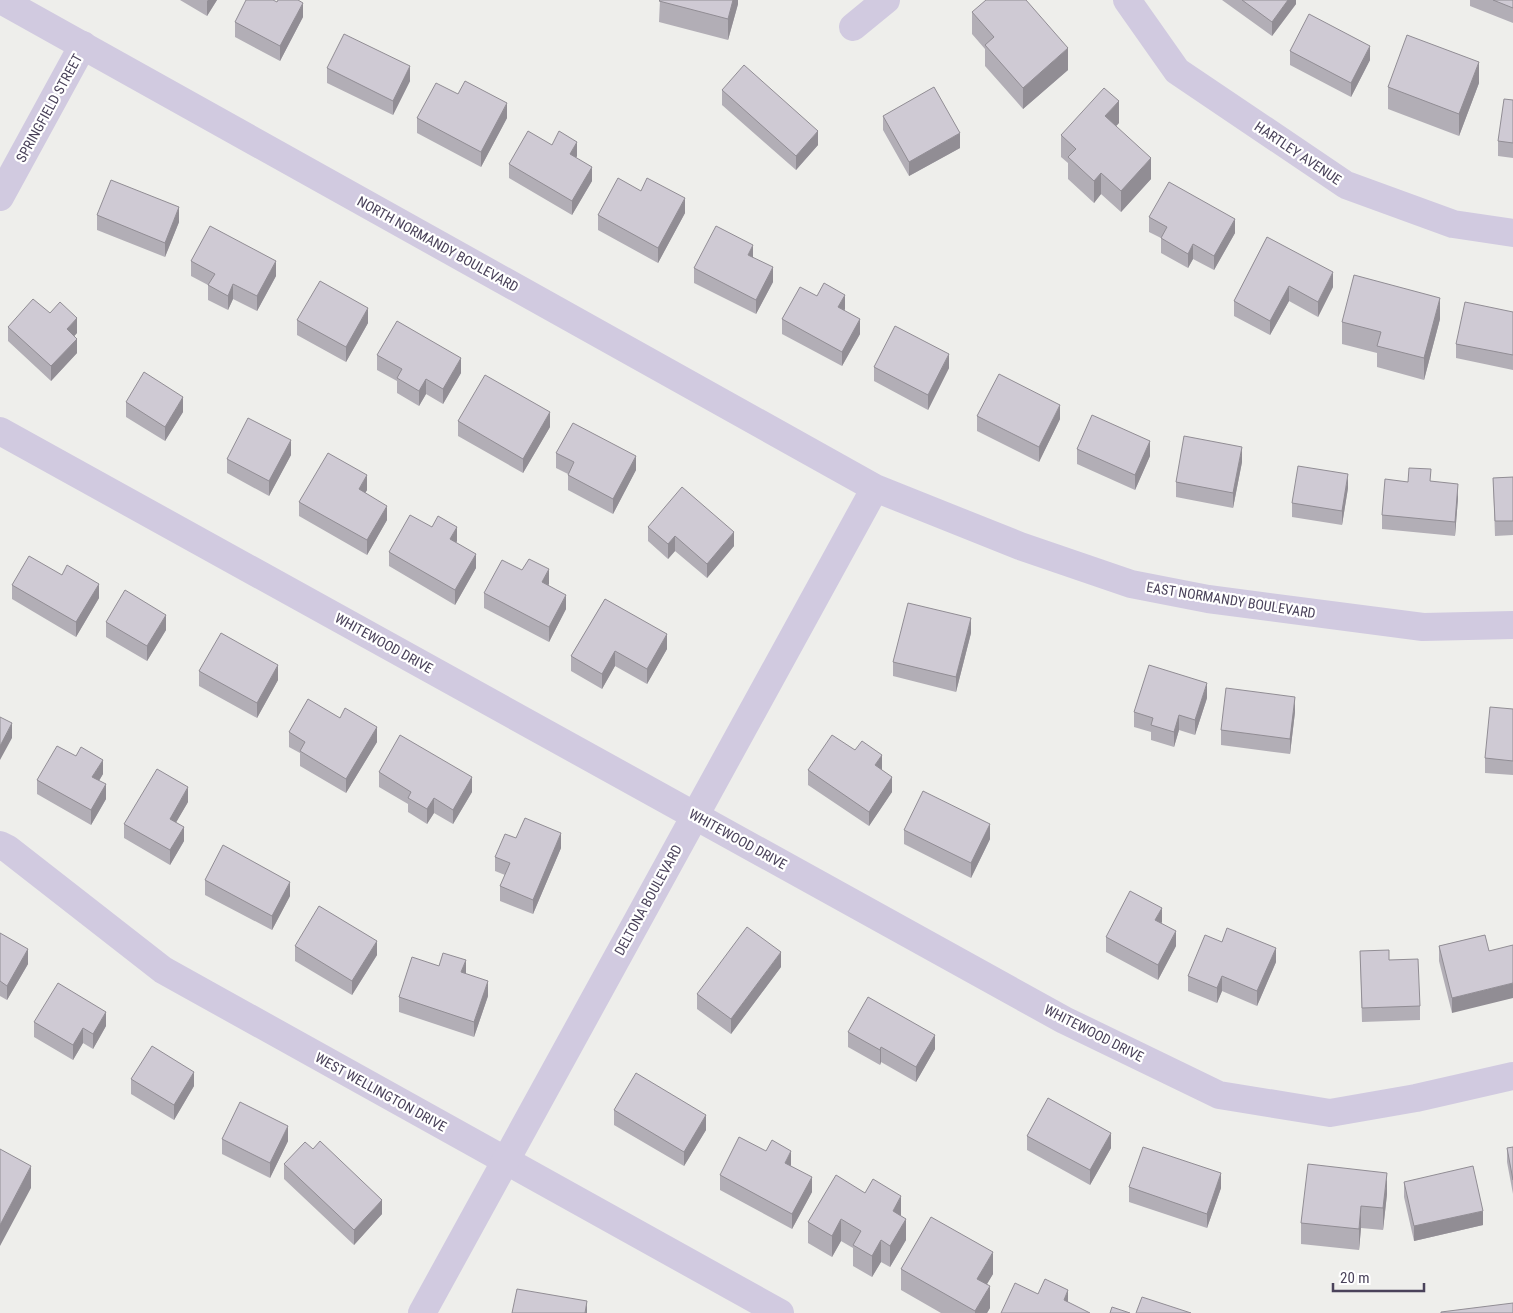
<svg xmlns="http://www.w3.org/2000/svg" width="1513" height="1313" viewBox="0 0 1513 1313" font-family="'Roboto Condensed',sans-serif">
<rect width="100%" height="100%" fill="#eeeeeb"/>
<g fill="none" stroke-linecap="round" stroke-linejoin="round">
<path stroke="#d1cae0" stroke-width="28" d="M1127,0L1177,71L1346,185L1453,224L1513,233
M853,27L886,0
M0,197L83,45
M0,431L1064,1020L1219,1095L1330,1113L1416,1098L1513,1076
M0,845L8,849L163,970L780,1313"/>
<path stroke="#d1cae0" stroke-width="28" d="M1,0L875,488L1020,546L1131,584L1208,599L1423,627L1513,625
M422,1313L875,488"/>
</g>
<path fill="#b2aeb6" d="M180,0H217L207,16Z
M660,0H738V4L728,40L659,22Z
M1222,0H1296V4L1272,36Z
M1470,0H1513V23L1470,6Z
M972,12L1068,70L1023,109L985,66V49L972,34Z
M303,17L280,61L235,37V22Z
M1290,51L1370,60L1351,97L1290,65Z
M327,68L410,81L393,115L327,83Z
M1479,83L1459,136L1388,109V87Z
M722,90L818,145L796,170L722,105Z
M458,94L507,118L481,167L417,133V118Z
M1513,100V158L1498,156V141Z
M883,116L960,148L909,176L883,130Z
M1119,123L1116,126L1151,179L1121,212L1101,194L1094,203L1068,179V163L1061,157V135Z
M552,145L577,156L576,158L592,181L572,215L509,178V164Z
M641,191L685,213L658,263L598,230V215Z
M97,215L179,222L165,257L97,230Z
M1149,217L1235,233L1214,270L1193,259L1188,268L1161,253V238L1149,232Z
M1267,237L1333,287L1318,317L1289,301L1270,335L1234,316V301Z
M191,261L276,276L257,311L233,299L228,310L208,300V285L191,276Z
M694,268L773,282L756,314L694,283Z
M817,296L845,309L844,311L860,334L842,366L782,334V319Z
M1513,312V370L1456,358V344Z
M50,313L77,333L74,336L77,353L51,381L8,341V327Z
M1440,319L1424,380L1377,367V353L1342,344V322Z
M297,320L368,323L346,362L297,335Z
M377,355L461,373L443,404L426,394L419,406L397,393V381L377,370Z
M874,367L949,368L928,410L874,381Z
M126,402L183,412L165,441L126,417Z
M977,416L1060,419L1039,462L977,431Z
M458,421L550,427L523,473L458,436Z
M1077,449L1150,456L1135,490L1077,464Z
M556,453L636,470L613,514L568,490V474L556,468Z
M291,455L269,496L227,473V459Z
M1242,462L1233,508L1176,497V482Z
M1513,477V535L1495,536L1493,478Z
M1431,481L1458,498L1455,536L1382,529V515L1408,482Z
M1348,488L1342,525L1292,517V503Z
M367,490L365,493L387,520L367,555L299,516V502Z
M648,527L734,546L707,578L675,551L668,559L648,541Z
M457,541L456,543L476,568L455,605L389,566V552Z
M522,570L549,584L548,585L566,609L549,642L484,608V593Z
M12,585L99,598L76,637L12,599Z
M605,599L667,649L647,684L615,666L602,689L571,671V656Z
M106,622L166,630L147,661L106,637Z
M971,633L956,692L893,676V662Z
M199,671L278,680L257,718L199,686Z
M1207,698L1195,735L1179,730L1174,747L1151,740V732L1134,727V712Z
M1513,709V775L1485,773V758Z
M1295,712L1290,754L1221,745V730Z
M289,732L377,742L346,793L300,766V753L289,747Z
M882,769V770L892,792L869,826L808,785V770Z
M379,772L472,792L453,824L434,813L427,824L408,812V804L379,787Z
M103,774L99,781L106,799L91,825L37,794V780Z
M188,802L176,822L184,841L170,865L124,838V824Z
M904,830L990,839L971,878L904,844Z
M516,838L561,848L533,914L500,901V886L505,875L495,871V857Z
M205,880L290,896L272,930L205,895Z
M1162,922L1161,923L1176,946L1158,980L1106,952V937Z
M0,933L28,964L7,1000L0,996Z
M1485,935L1452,1013L1439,961V946Z
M295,946L377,955L352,995L295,961Z
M1360,951L1389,960L1420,1006V1020L1362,1022Z
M1276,962L1257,1006L1222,991L1217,1003L1188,991V976Z
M439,966L466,974L488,996L474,1037L399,1012V997Z
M781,967L731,1034L697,1009V994Z
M34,1022L106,1026L93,1049L83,1043L73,1060L34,1037Z
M848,1032L935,1049L916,1082L881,1062L880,1065L848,1047Z
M131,1079L194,1086L174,1120L131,1094Z
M614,1110L706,1130L684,1166L614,1125Z
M1027,1136L1111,1148L1090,1185L1027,1150Z
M222,1139L288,1141L270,1178L222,1154Z
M1513,1147V1194L1507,1162V1148Z
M284,1164L382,1214L354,1245L284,1179Z
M791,1165V1166L812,1192L792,1229L720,1190V1175Z
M1404,1182L1483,1225L1414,1241L1404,1197Z
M1129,1187L1221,1188L1207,1228L1129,1202Z
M1387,1194L1383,1230L1361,1228L1359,1250L1301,1244V1223Z
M901,1216L906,1240L890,1267L881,1262L872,1277L853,1266V1248L841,1241L832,1257L808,1243V1222Z
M901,1269L993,1274L986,1285L990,1308L987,1313H941L901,1290Z"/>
<path fill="#918d94" d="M208,0H217L207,16V1Z
M733,0H738V4L728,40V19Z
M1288,0H1296V4L1272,36V22Z
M303,3V17L280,61V46Z
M1370,46V60L1351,97V83Z
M1068,48V70L1023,109V88Z
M1479,62V83L1459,136V114Z
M410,66V81L393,115V101Z
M1119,101V123L1105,137V116Z
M507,103V118L481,167V152Z
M818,131V145L796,170V156Z
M960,133V148L909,176V162Z
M577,142V156L570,169V154Z
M1151,158V179L1121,212V191Z
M592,167V181L572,215V201Z
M1101,173V194L1094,203V181Z
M685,198V213L658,263V248Z
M179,207V222L165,257V243Z
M1235,219V233L1214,270V256Z
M1193,244V259L1188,268V254Z
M753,245V259L748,255Z
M276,261V276L257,311V296Z
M773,267V282L756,314V300Z
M1333,272V287L1318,317V302Z
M233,284V299L228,310V296Z
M1289,286V301L1270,335V321Z
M845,295V309L838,322V307Z
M1440,298V319L1424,380V358Z
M368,308V323L346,362V347Z
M77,318V333L67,344V329Z
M860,319V334L842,366V352Z
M77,339V353L51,381V366Z
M949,354V368L928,410V395Z
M461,358V373L443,404V389Z
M426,379V394L419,406V391Z
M183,397V412L165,441V427Z
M1060,405V419L1039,462V447Z
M550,412V427L523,473V459Z
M291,440V455L269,496V481Z
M1150,441V456L1135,490V475Z
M1242,447V462L1233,508V493Z
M636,456V470L613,514V499Z
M1348,474V488L1342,525V511Z
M367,475V490L359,504V489Z
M1458,484V498L1455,536V522Z
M387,506V520L367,555V540Z
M457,527V541L450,554V539Z
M734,532V546L707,578V564Z
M675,536V551L668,559V544Z
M476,554V568L455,605V590Z
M549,569V584L542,596V582Z
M99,584V598L76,637V622Z
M566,595V609L549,642V627Z
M166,615V630L147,661V646Z
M971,618V633L956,692V677Z
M667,634V649L647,684V669Z
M615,651V666L602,689V674Z
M278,665V680L257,718V703Z
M1207,683V698L1195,735V720Z
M1295,697V712L1290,754V739Z
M1179,715V730L1174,747V732Z
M12,723V738L0,760V746Z
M377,727V742L346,793V779Z
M882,755V769L875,780V765Z
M103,760V774L92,792V777Z
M472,777V792L453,824V810Z
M892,777V792L869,826V812Z
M106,784V799L91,825V810Z
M188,787V802L170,833V819Z
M434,798V813L427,824V809Z
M990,824V839L971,878V863Z
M184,827V841L170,865V850Z
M561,833V848L533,914V900Z
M290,882V896L272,930V916Z
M1162,908V922L1155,935V920Z
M1176,931V946L1158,980V965Z
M377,941V955L352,995V981Z
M1276,948V962L1257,1006V991Z
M28,949V964L7,1000V986Z
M781,952V967L731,1034V1019Z
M466,960V975L461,972Z
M1222,976V991L1217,1003V988Z
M488,981V996L474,1037V1022Z
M1513,983V998L1452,1013V998Z
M106,1012V1026L93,1049V1034Z
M83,1028V1043L73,1060V1045Z
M935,1035V1049L916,1082V1067Z
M881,1047V1062L880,1065V1050Z
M194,1072V1086L174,1120V1105Z
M706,1115V1130L684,1166V1152Z
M288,1126V1141L270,1178V1163Z
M1111,1133V1148L1090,1185V1170Z
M791,1151V1165L785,1177V1163Z
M31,1166V1188L0,1246V1225Z
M1221,1173V1188L1207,1228V1214Z
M1387,1173V1194L1383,1230V1208Z
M812,1177V1192L792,1229V1214Z
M901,1196V1218L893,1211Z
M382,1200V1214L354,1245V1230Z
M1361,1206V1228L1359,1250V1229Z
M1483,1211V1225L1414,1241V1226Z
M841,1219V1241L832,1257V1236Z
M906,1219V1240L890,1267V1246Z
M881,1240V1262L872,1277V1256Z
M993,1252V1274L977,1301V1279Z
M990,1286V1308L987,1313H975V1311Z
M1068,1290V1305L1064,1300Z
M587,1301V1313H585Z"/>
<path fill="#cfcad4" stroke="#918d94" d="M246,0H273L277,2L278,0H298L303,3L280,46L235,22Z
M660,0H733L728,19L659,1Z
M986,0H1026L1068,48L1023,88L985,45L994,37L972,12Z
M1242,0H1288L1272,22Z
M1493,0H1513V8Z
M1309,14L1370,46L1351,83L1290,51Z
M344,34L410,66L393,101L327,68Z
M1407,35L1479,62L1459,114L1388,87Z
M744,65L818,131L796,156L722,90Z
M465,81L507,103L481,152L417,118L436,83L458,94Z
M934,87L960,133L909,162L883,116Z
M1104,88L1119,101L1105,116L1151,158L1121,191L1101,173L1094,181L1068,157L1076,149L1061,135Z
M1504,99L1513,100V143L1498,141Z
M528,131L552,145L559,131L577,142L570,154L592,167L572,201L509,164Z
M618,178L641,191L647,178L685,198L658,248L598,215Z
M111,180L179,207L165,243L97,215Z
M1169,182L1235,219L1214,256L1193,244L1188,254L1161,238L1167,227L1149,217Z
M210,226L276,261L257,296L233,284L228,296L208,285L215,274L191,261Z
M716,226L753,245L748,255L773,267L756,300L694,268Z
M1267,237L1333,272L1318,302L1289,286L1270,321L1234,301Z
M1354,275L1440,298L1424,358L1377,346L1381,332L1342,322Z
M320,281L368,308L346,347L297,320Z
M824,283L845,295L838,307L860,319L842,352L782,319L800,287L817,296Z
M33,299L50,313L60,302L77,318L67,329L77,339L51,366L8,327Z
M1465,302L1513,312V355L1456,344Z
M397,321L461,358L443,389L426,379L419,391L397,378L402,369L377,355Z
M895,326L949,354L928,395L874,367Z
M144,372L183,397L165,427L126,402Z
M999,374L1060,405L1039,447L977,416Z
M485,375L550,412L523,459L458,421Z
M1092,415L1150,441L1135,475L1077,449Z
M248,418L291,440L269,481L227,459Z
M573,423L636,456L613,499L568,475L574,462L556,453Z
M1184,436L1242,447L1233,493L1176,482Z
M328,453L367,475L359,489L387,506L367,540L299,502Z
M1298,466L1348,474L1342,511L1292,503Z
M1409,468L1431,469L1430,481L1458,484L1455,522L1382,515L1385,479L1408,482Z
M1513,477V521H1495L1493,478Z
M682,487L734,532L707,564L675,536L668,544L648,527Z
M410,515L432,527L438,516L457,527L450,539L476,554L455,590L389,552Z
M29,556L62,575L67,565L99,584L76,622L12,585Z
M529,559L549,569L542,582L566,595L549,627L484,593L502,560L522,570Z
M125,590L166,615L147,646L106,622Z
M605,599L667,634L647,669L615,651L602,674L571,656Z
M908,603L971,618L956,677L893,662Z
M221,633L278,665L257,703L199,671Z
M1149,665L1207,683L1195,720L1179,715L1174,732L1151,725L1153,718L1134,712Z
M1226,688L1295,697L1290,739L1221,730Z
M308,699L340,718L345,708L377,727L346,779L300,751L305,742L289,732Z
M1490,707L1513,709V761L1485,758Z
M0,717L12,723L0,746Z
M400,735L472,777L453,810L434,798L427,809L408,798L411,792L379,772Z
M832,735L855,750L862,741L882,755L875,765L892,777L869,812L808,770Z
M57,746L76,756L81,747L103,760L92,777L106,784L91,810L37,780Z
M157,769L188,787L170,819L184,827L170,850L124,824Z
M923,791L990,824L971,863L904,830Z
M525,818L561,833L533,900L500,886L510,863L495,857L505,834L516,838Z
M223,845L290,882L272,916L205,880Z
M1130,891L1162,908L1155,920L1176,931L1158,965L1106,937Z
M319,906L377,941L352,981L295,946Z
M747,927L781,952L731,1019L697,994Z
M1227,928L1276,948L1257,991L1222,976L1217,988L1188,976L1205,935L1222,942Z
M0,933L28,949L7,986L0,981Z
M1485,935L1489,951L1513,945V983L1452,998L1439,946Z
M1389,950V960L1418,959L1420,1006L1362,1008L1360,951Z
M443,953L466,960L461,972L488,981L474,1022L399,997L412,957L439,966Z
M58,983L106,1012L93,1034L83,1028L73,1045L34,1022Z
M868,997L935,1035L916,1067L881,1047L880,1050L848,1032Z
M152,1046L194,1072L174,1105L131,1079Z
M636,1073L706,1115L684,1152L614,1110Z
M1048,1098L1111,1133L1090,1170L1027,1136Z
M240,1102L288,1126L270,1163L222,1139Z
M739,1137L766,1151L772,1140L791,1151L785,1163L812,1177L792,1214L720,1175Z
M320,1141L382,1200L354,1230L284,1164L305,1142L313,1149Z
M1143,1147L1221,1173L1207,1214L1129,1187Z
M1513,1147V1180L1507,1148Z
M0,1149L31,1166L0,1225Z
M1308,1164L1387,1173L1383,1208L1361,1206L1359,1229L1301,1223Z
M1473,1166L1483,1211L1414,1226L1404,1182Z
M836,1175L865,1193L873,1179L901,1196L893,1211L906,1219L890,1246L881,1240L872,1256L853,1245L861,1231L841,1219L832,1236L808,1222Z
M931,1217L993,1252L977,1279L990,1286L975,1311L901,1269Z
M1045,1279L1068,1290L1064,1300L1090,1313H1001L1015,1283L1038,1294Z
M517,1289L587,1301L585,1313H512Z
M1142,1297L1191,1313H1136Z
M1513,1303V1313H1441V1312Z
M1112,1307L1130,1313H1110Z"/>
<g text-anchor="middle" stroke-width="4.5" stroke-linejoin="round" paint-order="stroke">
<g font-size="14" fill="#4a425a" stroke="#fff">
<text transform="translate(49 108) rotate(-61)" y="5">SPRINGFIELD STREET</text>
<text transform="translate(1298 153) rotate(34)" y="5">HARTLEY AVENUE</text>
<text transform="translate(438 244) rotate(29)" y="5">NORTH NORMANDY BOULEVARD</text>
<text transform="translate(1231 600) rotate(9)" y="5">EAST NORMANDY BOULEVARD</text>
<text transform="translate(384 643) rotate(29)" y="5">WHITEWOOD DRIVE</text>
<text transform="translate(738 839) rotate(29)" y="5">WHITEWOOD DRIVE</text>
<text transform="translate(648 900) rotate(-61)" y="5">DELTONA BOULEVARD</text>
<text transform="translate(1094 1033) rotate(27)" y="5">WHITEWOOD DRIVE</text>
<text transform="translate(381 1092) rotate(29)" y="5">WEST WELLINGTON DRIVE</text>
</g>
</g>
<path d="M1333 1283v8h91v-8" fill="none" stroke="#4a425a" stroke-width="2.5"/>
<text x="1340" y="1283" font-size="15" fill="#4a425a" stroke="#ffffff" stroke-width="4" paint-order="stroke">20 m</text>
</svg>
